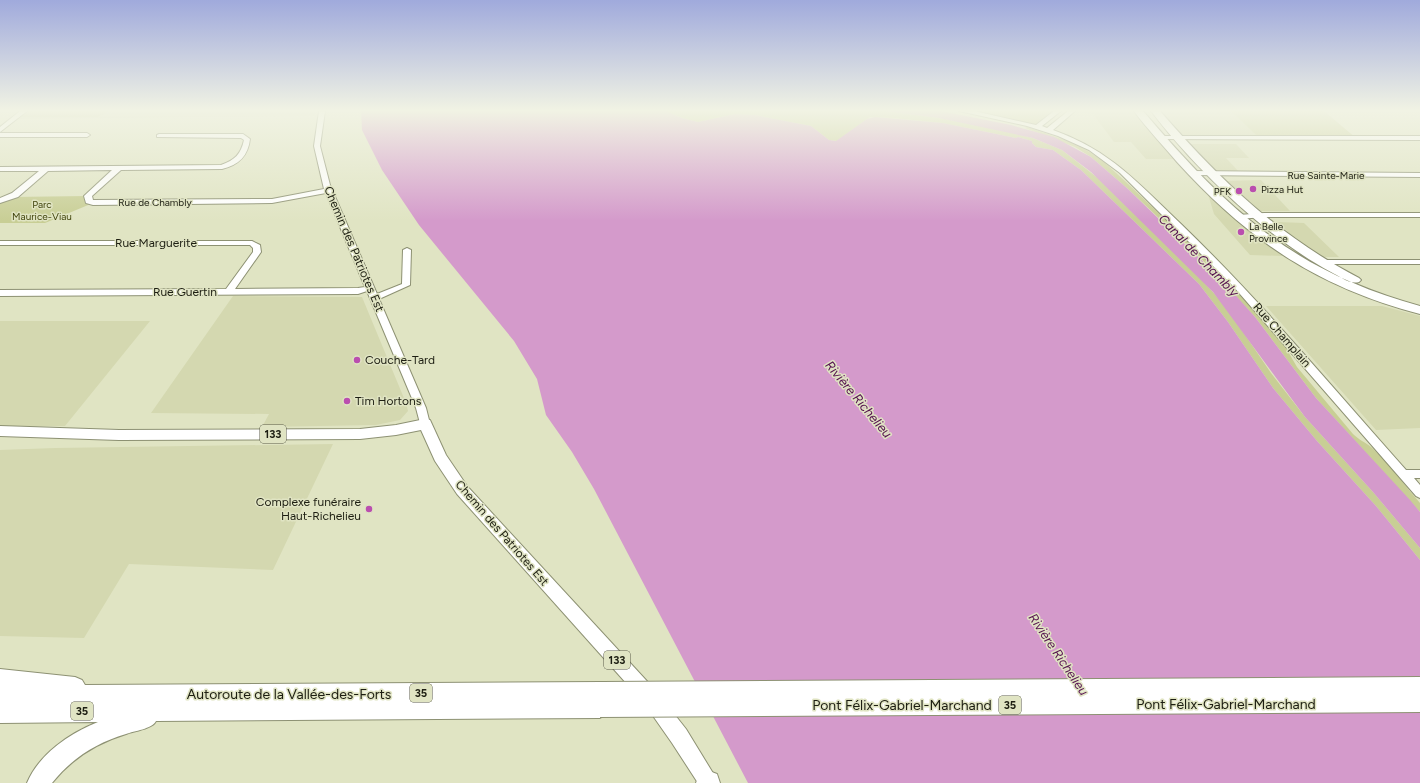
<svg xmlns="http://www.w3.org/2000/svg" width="1420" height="783" viewBox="0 0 1420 783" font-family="Figtree,sans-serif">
<rect width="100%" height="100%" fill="#e0e4c3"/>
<path fill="#d4d8b0" d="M25,111H315L314,116L14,119Z
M1072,111H1138L1180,159H1146L1131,142H1114L1093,114Z
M1155,111H1231L1259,138H1178Z
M1190,144H1236L1249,158H1226L1240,173H1215Z
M1261,180L1290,211H1261L1224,181Z
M1208,194L1240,224L1283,256L1250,255L1214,214Z
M1277,222L1304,223L1339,257H1321L1300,243Z
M233,296L362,297L406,403L408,411L400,420L376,425L262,427L269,414L151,413Z
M1266,306H1382L1420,316V428L1376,430Z
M0,321H150L65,426H0Z
M333,444L273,570L129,564L84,638L0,636V450L55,448Z"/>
<path fill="#c8ce95" d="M26,111H109L98,117H18Z
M666,111H885L939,118L998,129L1033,138L1062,150L1099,179L1203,281L1226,307L1271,373L1305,417L1373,492L1420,548V560L1376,506L1317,441L1273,388L1228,322L1199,284L1081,170L1053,150L1036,147L1032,143V141L1018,137L1016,138L943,123L894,118L870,117L837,141L829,140L811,126L755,115L735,114L698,122L682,118Z
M972,111H1055L1037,125Z
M1231,111H1324L1356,138H1259Z
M1027,127L1065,140L1090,152L1104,162L1125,181L1194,247L1251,307L1286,348L1297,367L1353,434C1359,440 1365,442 1371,447C1389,463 1404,485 1420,503V512L1316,398L1255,317L1195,252L1128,189L1091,157L1075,147L1025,128Z
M88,196L93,203L45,223H0V201L11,197Z"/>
<path fill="#d49acb" d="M361,111H666L682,118L698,122L735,114L755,115L811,126L829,140L836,141L867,119L875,117L943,123L1016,138L1018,137L1032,141V143L1036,147L1053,150L1081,170L1199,284L1228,322L1273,388L1317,441L1376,506L1420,560V783H748L594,489L572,452L546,415L537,379L514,341L419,225L382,170L362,130Z
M885,111H941L1011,125L1054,137L1091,157L1128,189L1222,280L1255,317L1316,398L1410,500L1420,512V548L1373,492L1305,417L1213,292L1091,172L1062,150L1033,138L939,118Z"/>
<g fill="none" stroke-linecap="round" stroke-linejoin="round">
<g stroke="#8d9173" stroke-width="2">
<path id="minor" d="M20,111H27L0,132V127Z
M319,111H325L320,146L330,185L377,294L402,284L403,250L407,248L411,250L410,285L379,299L426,408L430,424L429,427H421L416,408L367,291L358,294L0,296V290L226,289L253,252V248L250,245H0V241H252L260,245L261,252L235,289L358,288L365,287L326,193L272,203L93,205L86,203L84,196L112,170L48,171L18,197L0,203V198L12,193L39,171H0V167L221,165C235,160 241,154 244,140L241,138L157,137V135L159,134H243L250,139C248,156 239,165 222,169L121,170L92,196L93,200L272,199L324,189L314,146Z
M959,111H974L1036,125L1054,111H1061L1042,126L1047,128L1068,111H1075L1053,130C1110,150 1139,184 1181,224C1261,301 1332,387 1406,470H1420V478H1414L1420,485V498L1416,496L1233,286L1120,173L1089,150L1058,136L1027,126Z
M0,133H87L90,135L87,137H0Z
M1161,136H1420V140L1159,139V137Z
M1190,171L1420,173V177L1193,175H1190Z
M1264,213H1420V217H1264L1239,219L1235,217L1239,215Z
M1318,260H1420V264H1318Z"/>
</g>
<g stroke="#8d9173" stroke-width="2">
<path id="major" d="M1134,111H1143C1227,209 1292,271 1420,306V314C1317,287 1248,240 1177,162C1163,145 1147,129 1134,111Z
M1151,111H1160C1220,180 1277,235 1359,278L1361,280L1359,282C1350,285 1339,276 1331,272C1267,238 1195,169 1151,111Z
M425,419L430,420L446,455L467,486L656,691L686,729L719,783H698L672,743L644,703L457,494L435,461L421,430L396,435L360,439L119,440L0,436V426L119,430L360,429L396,425Z"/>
</g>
<g stroke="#8d9173" stroke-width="2">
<path id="highway" d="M0,669L75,677L82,680L85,685L602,682L609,685L612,692L608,700L611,707L607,714L600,718L156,721C152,729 134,731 126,734C96,743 72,758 52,783H27C39,754 70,733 98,722L0,723Z
M709,771L717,774L720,783H696L699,775Z"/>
</g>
<use href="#minor" fill="#fff" fill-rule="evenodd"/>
<use href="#major" fill="#fff" fill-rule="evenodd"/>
<use href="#highway" fill="#fff" fill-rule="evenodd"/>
<g stroke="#8d9173" stroke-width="22" stroke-linecap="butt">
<path id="highway-bridge" d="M602,692L1420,687
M600,707L1420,702"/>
</g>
<use href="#highway-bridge" stroke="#fff" stroke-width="20"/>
</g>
<linearGradient id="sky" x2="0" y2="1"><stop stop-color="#a0aadc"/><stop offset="0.5" stop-color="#f1f3e4"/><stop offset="1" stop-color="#f1f3e4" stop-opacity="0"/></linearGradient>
<rect width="1420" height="221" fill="url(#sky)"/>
<g fill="#ba4eaf" stroke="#e0e4c3" stroke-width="1.5">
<circle cx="1253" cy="189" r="4"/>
<circle cx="1239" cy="191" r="4"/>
<circle cx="1241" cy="232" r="4"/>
<circle cx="357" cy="360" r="4"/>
<circle cx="347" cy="401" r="4"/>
<circle cx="369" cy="509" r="4"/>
</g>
<g text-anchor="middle" stroke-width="3" stroke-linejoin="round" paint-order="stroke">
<g font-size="10" fill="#1d1e12" stroke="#e0e4c3">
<text x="1326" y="179">Rue Sainte-Marie</text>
<text x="155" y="206">Rue de Chambly</text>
</g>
<g font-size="10" fill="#1d1e12" stroke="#e0e4c3" text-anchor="start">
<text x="1261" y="193">Pizza Hut</text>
<text x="1231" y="195" text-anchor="end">PFK</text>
<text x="1249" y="230">La Belle<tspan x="1249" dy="12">Province</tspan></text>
</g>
<g font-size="10" fill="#42460e" stroke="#e0e4c3">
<text x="42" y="208">Parc<tspan x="42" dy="12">Maurice-Viau</tspan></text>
</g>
<g fill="#e0e4c3" stroke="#585947" stroke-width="1">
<rect x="260" y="425" width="26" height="18" rx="3"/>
<rect x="604" y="651" width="26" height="18" rx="3"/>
<rect x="410" y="684" width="22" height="18" rx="3"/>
<rect x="999" y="696" width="22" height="18" rx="3"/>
<rect x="71" y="702" width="22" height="18" rx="3"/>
</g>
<g font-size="11" font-weight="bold" fill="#1d1e12">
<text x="273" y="438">133</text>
<text x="617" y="664">133</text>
<text x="421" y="697">35</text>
<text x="1010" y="709">35</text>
<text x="82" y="715">35</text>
</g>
<g font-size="12" fill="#1d1e12" stroke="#e0e4c3">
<text x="156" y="247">Rue Marguerite</text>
<text transform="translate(354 249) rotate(67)" y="4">Chemin des Patriotes Est</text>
<text x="185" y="296">Rue Guertin</text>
<text transform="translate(1282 335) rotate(49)" y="4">Rue Champlain</text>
<text transform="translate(502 533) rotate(49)" y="4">Chemin des Patriotes Est</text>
</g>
<g font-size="12" fill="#1d1e12" stroke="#e0e4c3" text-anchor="start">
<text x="365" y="364">Couche-Tard</text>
<text x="355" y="405">Tim Hortons</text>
<text x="361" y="506" text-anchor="end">Complexe funéraire<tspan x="361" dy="14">Haut-Richelieu</tspan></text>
</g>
<g font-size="13" font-style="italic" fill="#55104f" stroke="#e0e4c3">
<text transform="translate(1199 255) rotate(46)" y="5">Canal de Chambly</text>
<text transform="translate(859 399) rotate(50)" y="5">Rivière Richelieu</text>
<text transform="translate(1059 654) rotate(56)" y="5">Rivière Richelieu</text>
</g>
<g font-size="14" fill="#1d1e12" stroke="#e0e4c3">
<text x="289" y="699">Autoroute de la Vallée-des-Forts</text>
<text x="1226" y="709">Pont Félix-Gabriel-Marchand</text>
<text x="902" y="710">Pont Félix-Gabriel-Marchand</text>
</g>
</g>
</svg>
